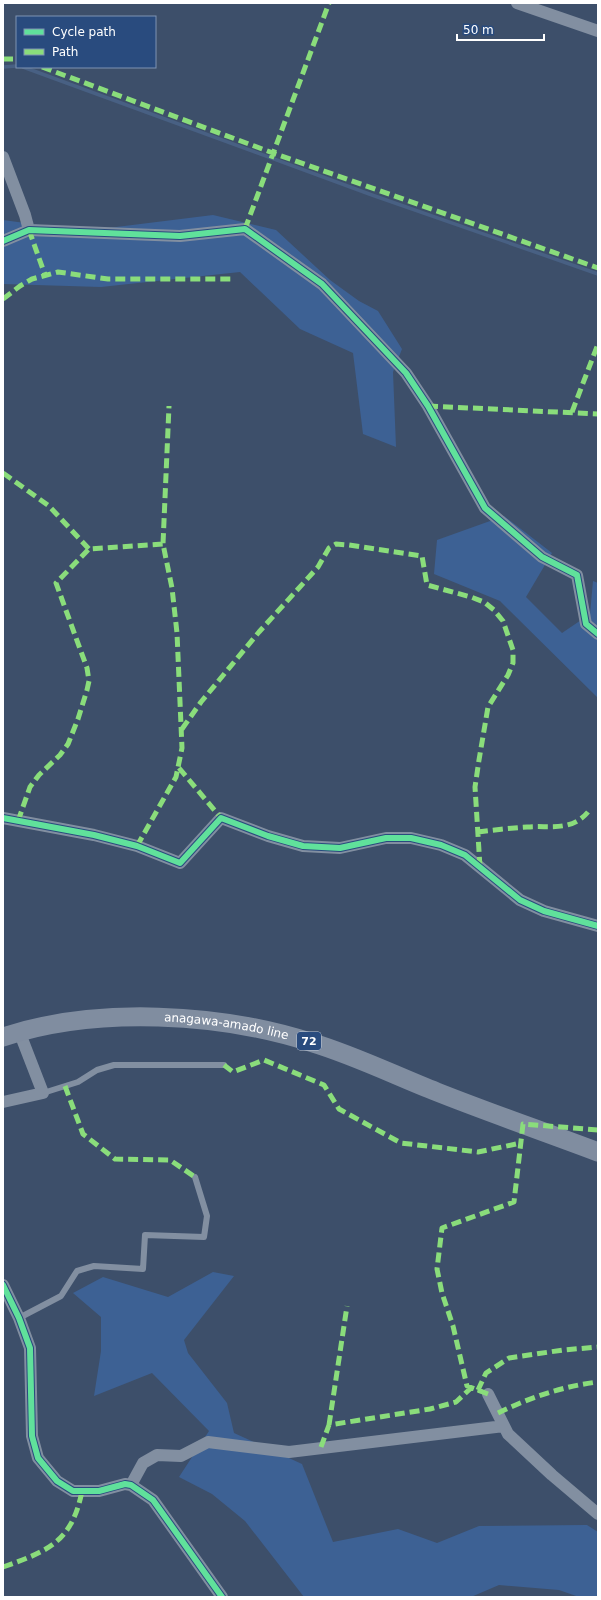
<svg xmlns="http://www.w3.org/2000/svg" width="601" height="1600" viewBox="0 0 601 1600" font-family="'DejaVu Sans',sans-serif">
<rect width="100%" height="100%" fill="#3d4f6a"/>
<path fill="#3d6194" d="M213,215L276,230L330,280L359,301L378,311L402,349L393,372L396,447L363,434L353,353L300,329L240,272L101,287L3,284V220L84,231Z
M504,516L552,553L526,597L562,633L590,614L593,581L598,583V698L500,601L434,574L437,540Z
M213,1272L234,1276L184,1340L188,1353L227,1403L234,1433L302,1464L333,1542L398,1529L437,1543L479,1526L587,1525L598,1532V1597H579L559,1590L499,1585L471,1597H304L245,1521L212,1494L179,1477L209,1431L152,1373L94,1396L101,1351V1317L73,1293L103,1277L168,1297Z"/>
<g fill="none" stroke-linecap="round" stroke-linejoin="round">
<path stroke="#486083" stroke-width="3.5" d="M3,67L17,66
M23,67L372,195L598,274"/>
<path stroke="#828fa1" stroke-width="6" d="M43,1093L78,1082L97,1070L114,1065H224
M19,1318L61,1296L77,1271L94,1266L143,1269L145,1235L204,1237L207,1216L195,1177"/>
<path stroke="#828fa1" stroke-width="12" d="M517,3L598,31
M3,157L25,215L29,230
M3,241L29,230L180,236L245,229L322,284L406,373L428,406L485,508L542,557L577,575L586,624L598,634
M3,818L94,835L137,846L180,863L221,818L268,836L303,846L340,848L386,838H411L441,845L465,855L520,900L544,911L598,926
M3,1102L43,1093L19,1031
M3,1285L19,1318L30,1348L32,1436L38,1458L57,1481L73,1491H99L125,1484L131,1485L153,1500L222,1597
M488,1394L508,1434L552,1475L598,1514
M131,1485L143,1463L157,1455L181,1456L208,1442L289,1452L504,1426"/>
<path stroke="#808da0" stroke-width="19" id="s1" d="M3,1037C96,1006 221,1013 313,1043C356,1056 396,1076 437,1092C490,1113 545,1132 598,1152"/>
<path stroke="#8add7b" stroke-width="5" stroke-dasharray="10 5" stroke-linecap="butt" d="M3,59H17
M42,67L273,153L598,268
M245,229L329,3
M29,230L45,275
M3,299L20,286L32,279L58,272L108,279H231
M428,406L598,414
M572,412L598,344
M3,473L49,506L89,549
M182,729L201,702L259,632L318,567L329,548L336,544L349,545L422,556L427,585L471,597L484,602L494,610L503,621L513,650V663L508,675L488,707L479,760L475,787L480,867
M179,768L221,818
M18,821L30,787L39,775L60,755L68,744L78,719L87,690L89,681L87,668L56,583L89,549L163,544
M478,832C494,830 511,828 527,827C550,825 571,832 588,812
M137,846L176,777L182,748L177,633L172,588L163,544L169,406
M224,1065L233,1072L264,1060L324,1085L339,1109L401,1143L478,1152L521,1143
M65,1086L83,1134L115,1159L170,1160L195,1177
M488,1394L467,1386L453,1326L442,1293L437,1269L442,1228L514,1202L523,1124L598,1130
M498,1413C529,1398 563,1386 598,1382
M329,1425L347,1306
M321,1447L329,1425L430,1409L456,1402L471,1388L478,1390L486,1373L509,1358L563,1350L598,1347
M3,1567C48,1551 72,1542 82,1491"/>
<g stroke="#294b7e" stroke-width="8">
<path id="cycleway" d="M3,241L29,230L180,236L245,229L322,284L406,373L428,406L485,508L542,557L577,575L586,624L598,634
M3,818L94,835L137,846L180,863L221,818L268,836L303,846L340,848L386,838H411L441,845L465,855L520,900L544,911L598,926
M3,1285L19,1318L30,1348L32,1436L38,1458L57,1481L73,1491H99L125,1484L131,1485L153,1500L222,1597"/>
</g>
<use href="#cycleway" stroke="#60e19b" stroke-width="6"/>
</g>
<g text-anchor="middle" stroke-width="3" stroke-linejoin="round" paint-order="stroke">
<rect fill="#294b7e" stroke="#bfc9d8" stroke-width="1" x="297" y="1032" width="24" height="18" rx="3"/>
<g font-size="11" font-weight="bold" fill="#fff">
<text x="309" y="1045">72</text>
</g>
<g font-size="12" fill="#fff" stroke="#294b7e">
<text dy="4" stroke="none"><textPath href="#s1" startOffset="226">anagawa-amado line</textPath></text>
</g>
</g>
<rect width="601" height="1600" fill="none" stroke="#ffffff" stroke-width="8"/>
<rect x="16" y="16" width="140" height="52" fill="#294b7e" stroke="#7f93b2"/>
<rect x="24" y="29" width="20" height="6" fill="#60e19b" stroke="#7f93b2"/>
<text x="52" y="36" font-size="12" fill="#ffffff">Cycle path</text>
<rect x="24" y="49" width="20" height="6" fill="#8add7b" stroke="#7f93b2"/>
<text x="52" y="56" font-size="12" fill="#ffffff">Path</text>
<path d="M457 34v6h87v-6" fill="none" stroke="#ffffff" stroke-width="2"/>
<text x="463" y="34" font-size="12" fill="#ffffff" stroke="#294b7e" stroke-width="3" paint-order="stroke">50 m</text>
</svg>
